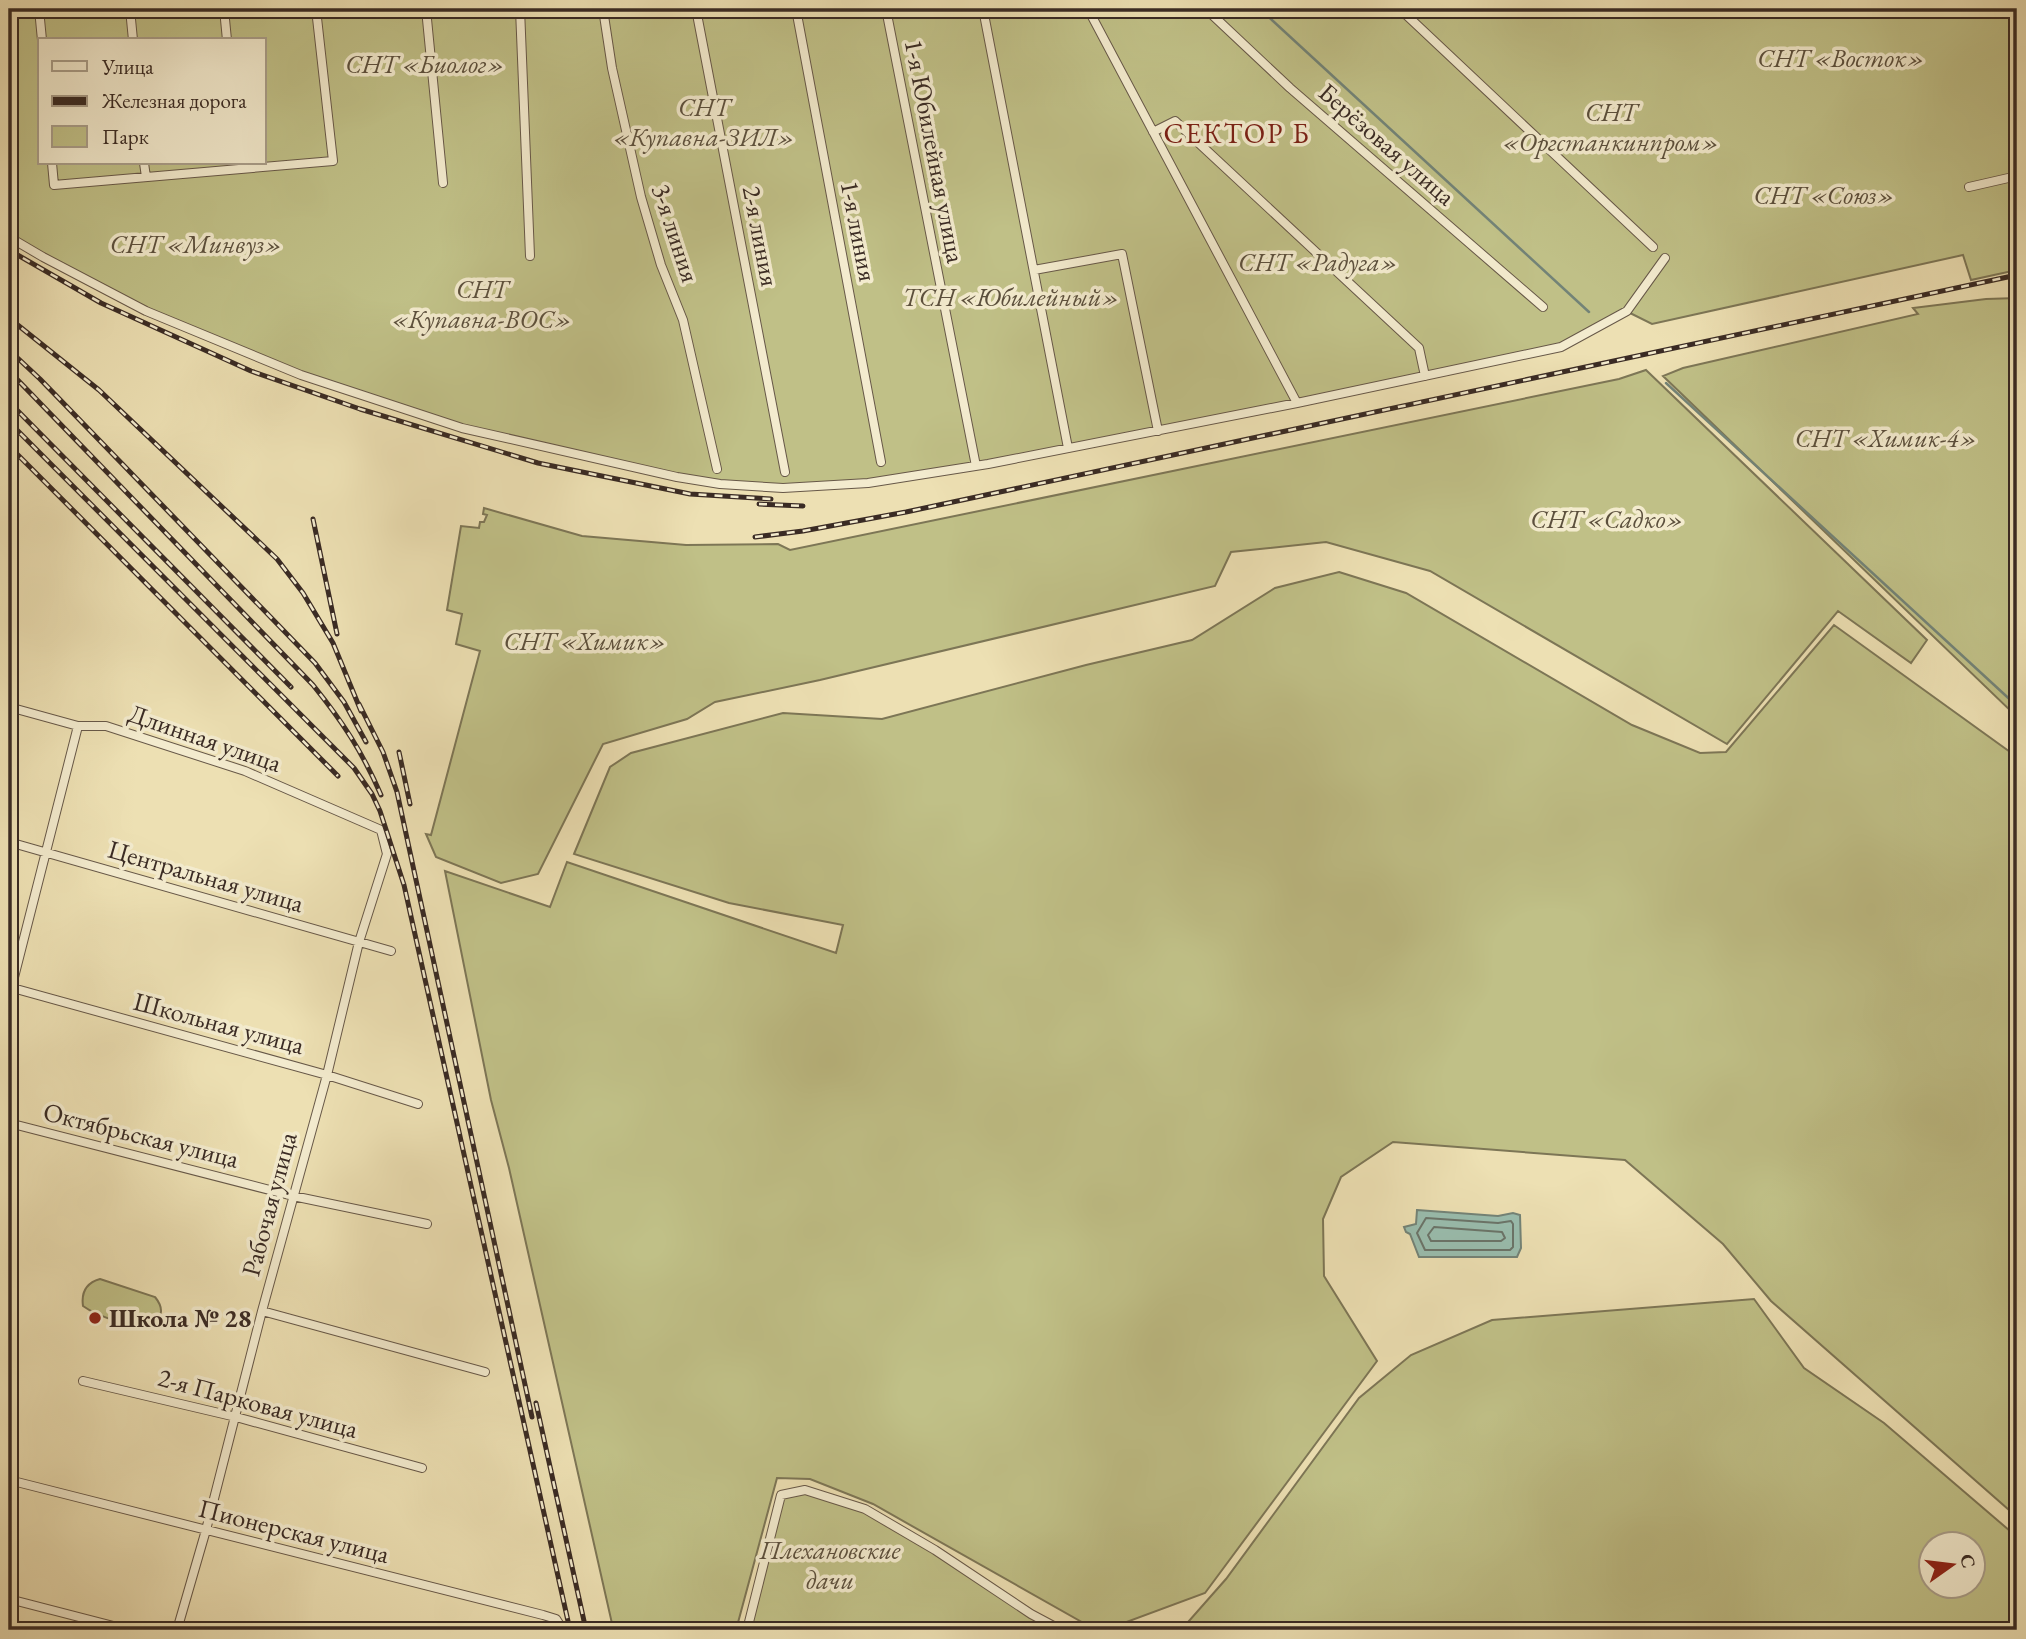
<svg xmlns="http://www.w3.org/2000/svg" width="2026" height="1639" viewBox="0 0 2026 1639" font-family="'EB Garamond',serif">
<rect width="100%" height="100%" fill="#ede0b3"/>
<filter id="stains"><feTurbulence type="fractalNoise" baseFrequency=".00286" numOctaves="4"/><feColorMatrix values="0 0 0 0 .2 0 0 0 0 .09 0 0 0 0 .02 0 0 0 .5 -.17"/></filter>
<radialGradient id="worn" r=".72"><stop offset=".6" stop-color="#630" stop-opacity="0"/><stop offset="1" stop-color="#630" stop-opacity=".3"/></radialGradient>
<path fill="#c0c087" stroke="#7d7656" stroke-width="2" fill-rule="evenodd" d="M9,9H2017V270L1971,280L1963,255L1652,324L1626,311L1561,347L1297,403L868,483L783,488L720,484L462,428L301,375L146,311L9,237ZM40,40H264V163H40Z
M2017,298V717L1663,376L1683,368L1918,314L1913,308L1986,299Z
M1646,370L1927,640L1911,663L1838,611L1727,744L1430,571L1326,542L1231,552L1215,586L820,680L715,702L687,719L603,744L538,874L501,883L436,857L426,834L431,835L480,651L456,644L462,614L447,610L461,526L479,528L480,522H484L487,515L483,514L484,508L582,536L686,545L778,544L790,550L1619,379Z
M1339,572L1406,593L1632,725L1700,753L1726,752L1834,625L2017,757V1517L1771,1301L1723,1244L1625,1160L1393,1142L1341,1177L1323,1219L1324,1276L1377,1361L1205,1593L1105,1630H1096L873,1504L810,1479L777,1478L736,1630H624L613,1628L509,1168L491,1100L445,871L550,907L567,862L836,953L843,925L729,903L574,854L610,767L631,753L783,713L882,719L1086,665L1192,640L1275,588Z
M100,1279L155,1297C164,1308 162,1315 155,1326C138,1330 98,1317 83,1306C81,1292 86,1283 100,1279Z
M1754,1299L1804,1368L1884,1423L2017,1537V1630H1181L1226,1579L1359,1398L1411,1355L1492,1320ZM1932,1544H1974V1586H1932Z
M805,1490L865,1509L1061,1630H747L781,1495Z"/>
<path fill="#99bdae" stroke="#738377" stroke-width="2" d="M1417,1210L1498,1216L1513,1213L1520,1215L1521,1248L1517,1257H1419L1410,1234L1406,1232L1404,1227L1416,1224Z"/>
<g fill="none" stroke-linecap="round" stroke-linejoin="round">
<path stroke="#6a7469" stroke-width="2" d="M1426,1218L1498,1223L1511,1221L1513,1224V1247L1510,1250H1425L1417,1233Z
M1434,1227L1502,1232L1505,1238L1501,1241H1431L1428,1235Z"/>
<path stroke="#738377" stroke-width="2.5" d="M1260,9L1589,312
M1666,383L2017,706"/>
<g stroke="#675848" stroke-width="10">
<path id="street" d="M39,9L42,40
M130,9L133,40
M224,9L227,40
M426,9L443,183
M520,9L530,256
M603,9L612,68L641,197L661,265L683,320L717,469
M696,9L785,472
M796,9L881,462
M886,9L976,466
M983,9L1068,448
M1088,9L1297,403
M1206,9L1290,88L1543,307
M1400,9L1653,247
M1153,132L1175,121L1419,348L1425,376
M52,163L54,185L333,161L316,9
M144,163L146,177
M1969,187L2017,176
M9,237L43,257L146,311L301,375L462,428L677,477L720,484L783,488L868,483L988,464L1297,403L1561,347L1627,311L1665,258
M1034,270L1122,254L1158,431
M9,707L78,726H106L245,771L381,830L387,854L359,942L327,1075L262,1311L206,1530L177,1630
M9,842L391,951
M9,987L327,1075L418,1104
M9,997L78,726
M9,1123L293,1196L427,1224
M262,1311L485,1372
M83,1381L236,1417L422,1468
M9,1480L543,1615L556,1619L563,1630
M9,1599L129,1630
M747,1630L781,1495L805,1490L865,1509L935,1550L1031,1614L1061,1630"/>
</g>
<use href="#street" stroke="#f3ebce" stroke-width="8"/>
<g stroke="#3a2b24" stroke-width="5">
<path id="rail" d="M9,250L101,303L251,371L360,409L538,463L690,494L771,499
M9,318L99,390L277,559L303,593L333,643L361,711
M9,350L40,379L315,663L344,702L366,742
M9,371L313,685C342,721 362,751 381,795
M9,402L291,687
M9,422L354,768L372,794L380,811L404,885L570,1630
M9,446L338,776
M759,504L803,506
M313,519L337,634
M755,537L803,531L906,512L2017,275
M359,704L383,752L397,792L532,1417
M399,752L410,804
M536,1403L586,1630"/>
</g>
<use href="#rail" stroke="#f3ebce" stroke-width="2.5" stroke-dasharray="8" stroke-linecap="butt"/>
</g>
<circle fill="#8f2418" stroke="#f3ebce" stroke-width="2.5" cx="95" cy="1318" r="7"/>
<g text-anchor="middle" stroke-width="7" stroke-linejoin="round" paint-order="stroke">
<g font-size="26" font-style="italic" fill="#5c503d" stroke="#f3ebce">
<text x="1841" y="67">СНТ «Восток»</text>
<text x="425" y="73">СНТ «Биолог»</text>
<text x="704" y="116">СНТ<tspan x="704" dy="30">«Купавна-ЗИЛ»</tspan></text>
<text x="1611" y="121">СНТ<tspan x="1611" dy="30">«Оргстанкинпром»</tspan></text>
<text x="1824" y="204">СНТ «Союз»</text>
<text x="196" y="253">СНТ «Минвуз»</text>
<text x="1318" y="271">СНТ «Радуга»</text>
<text x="482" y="298">СНТ<tspan x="482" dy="30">«Купавна-ВОС»</tspan></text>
<text x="1011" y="306">ТСН «Юбилейный»</text>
<text x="1886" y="447">СНТ «Химик-4»</text>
<text x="1607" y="528">СНТ «Садко»</text>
<text x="585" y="650">СНТ «Химик»</text>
<text x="830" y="1559">Плехановские<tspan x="830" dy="30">дачи</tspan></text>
</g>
<g font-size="26" fill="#3a2b24" stroke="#f3ebce">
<text transform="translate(1387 144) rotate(41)" y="9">Берёзовая улица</text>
<text transform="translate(935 151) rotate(79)" y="9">1-я Юбилейная улица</text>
<text transform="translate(859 231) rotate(79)" y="9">1-я линия</text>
<text transform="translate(676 233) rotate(72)" y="9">3-я линия</text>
<text transform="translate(761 236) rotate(79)" y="9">2-я линия</text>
<text transform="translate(205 738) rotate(19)" y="9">Длинная улица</text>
<text transform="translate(206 876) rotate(16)" y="9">Центральная улица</text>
<text transform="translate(219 1023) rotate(15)" y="9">Школьная улица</text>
<text transform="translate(141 1135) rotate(14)" y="9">Октябрьская улица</text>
<text transform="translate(269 1204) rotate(-75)" y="9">Рабочая улица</text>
<text transform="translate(258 1403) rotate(15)" y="9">2-я Парковая улица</text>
<text transform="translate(294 1531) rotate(14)" y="9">Пионерская улица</text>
</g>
<g font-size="26" font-weight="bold" fill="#3a2b24" stroke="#f3ebce" text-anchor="start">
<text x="109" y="1327">Школа № 28</text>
</g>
<g font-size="28" letter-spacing="2" fill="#7a1f14" stroke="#f3ebce">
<text x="1237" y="143">СЕКТОР Б</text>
</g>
</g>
<rect width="2026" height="1639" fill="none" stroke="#ede0b3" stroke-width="35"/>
<rect x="10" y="10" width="2005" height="1618" fill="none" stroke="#3a2b24" stroke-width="3.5"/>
<rect x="18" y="18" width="1991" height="1604" fill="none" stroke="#3a2b24" stroke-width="2"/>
<rect x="38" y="38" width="228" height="126" fill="#f3ebce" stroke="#a99e8a" stroke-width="2"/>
<rect x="52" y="61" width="35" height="10" fill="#f3ebce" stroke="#a99e8a" stroke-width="2"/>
<text x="102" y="74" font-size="21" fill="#3a2b24">Улица</text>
<rect x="52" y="96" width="35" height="10" fill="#3a2b24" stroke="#a99e8a" stroke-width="2"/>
<text x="102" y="108" font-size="21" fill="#3a2b24">Железная дорога</text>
<rect x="52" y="126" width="35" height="21" fill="#c0c087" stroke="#a99e8a" stroke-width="2"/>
<text x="102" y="144" font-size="21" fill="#3a2b24">Парк</text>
<g transform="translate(1952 1565) rotate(76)"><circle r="33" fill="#f3ebce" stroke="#a99e8a" stroke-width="2"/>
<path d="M0-5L12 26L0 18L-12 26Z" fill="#8f2418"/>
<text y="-10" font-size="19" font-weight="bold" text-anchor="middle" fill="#3a2b24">С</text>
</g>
<rect width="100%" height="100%" filter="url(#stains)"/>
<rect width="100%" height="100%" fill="url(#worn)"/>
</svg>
